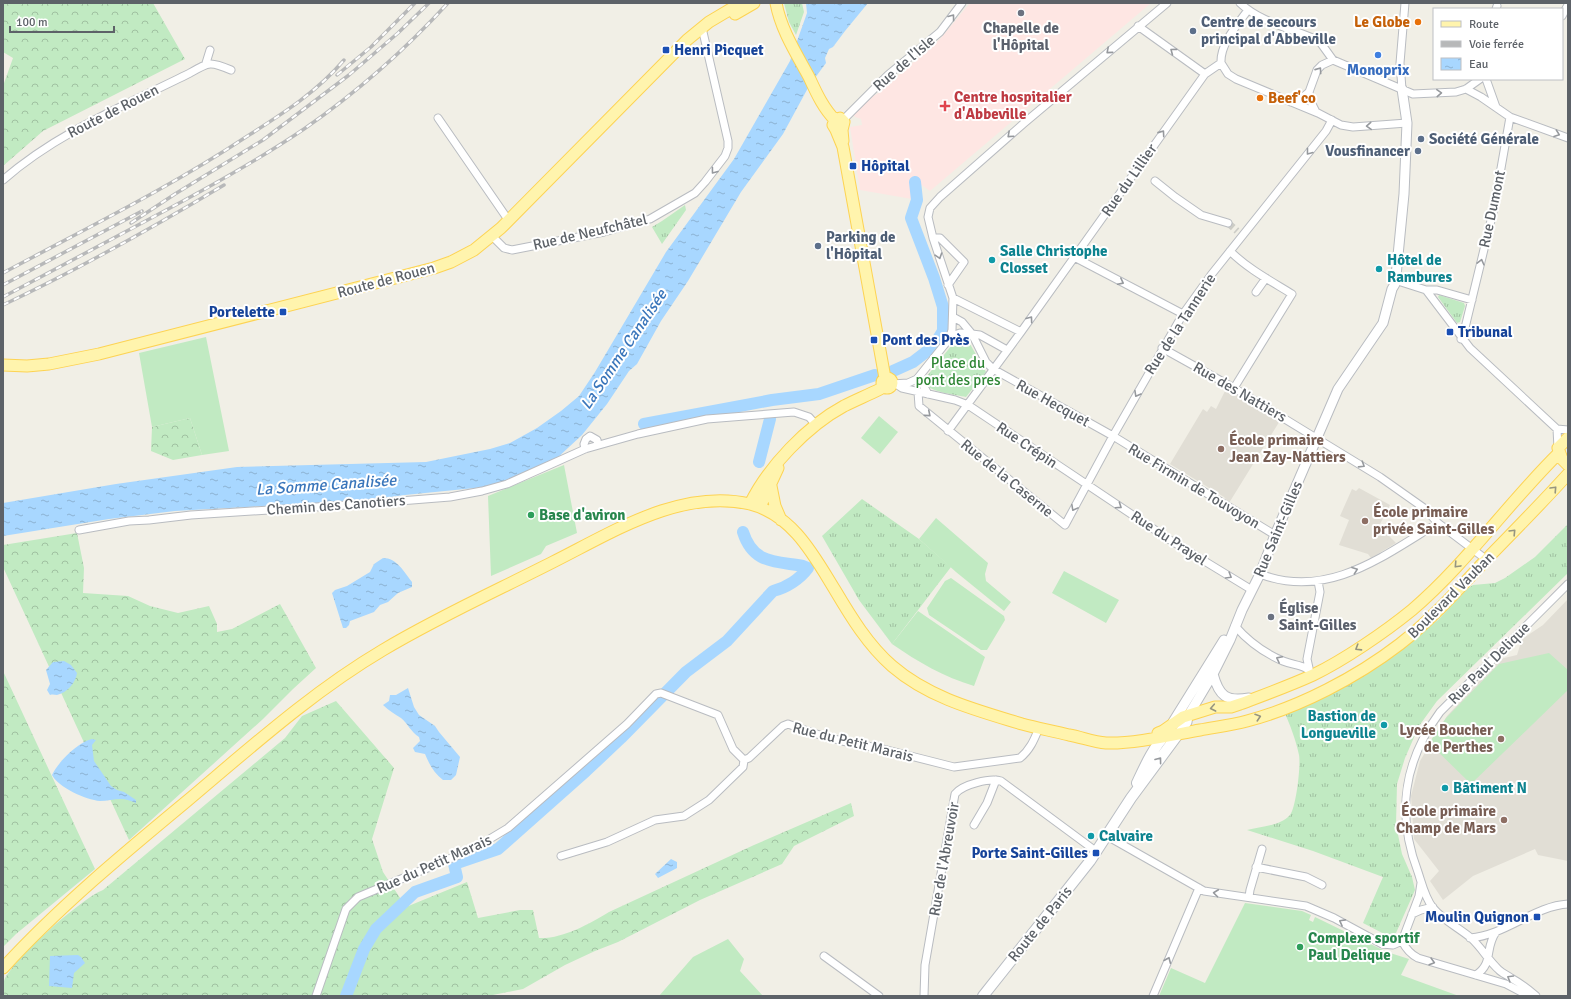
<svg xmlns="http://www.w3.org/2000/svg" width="1571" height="999" viewBox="0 0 1571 999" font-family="Signika,sans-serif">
<defs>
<pattern id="grass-tufts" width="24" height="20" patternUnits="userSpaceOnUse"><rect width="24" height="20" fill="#c1eac2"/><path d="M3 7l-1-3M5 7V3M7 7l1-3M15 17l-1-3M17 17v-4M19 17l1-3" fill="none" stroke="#a0c1a1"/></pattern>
<pattern id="forest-crowns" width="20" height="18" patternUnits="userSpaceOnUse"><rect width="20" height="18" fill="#c1eac2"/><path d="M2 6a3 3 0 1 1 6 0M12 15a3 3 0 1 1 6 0" fill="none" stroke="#a0c1a1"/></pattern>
<pattern id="water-ripples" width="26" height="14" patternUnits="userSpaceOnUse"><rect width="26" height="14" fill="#a8d7ff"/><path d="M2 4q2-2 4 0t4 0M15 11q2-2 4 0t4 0" fill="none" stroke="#8cb2d2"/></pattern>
</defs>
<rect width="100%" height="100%" fill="#f1efe6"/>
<path fill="#e1ded5" d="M1226,389L1281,419L1229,503L1224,497L1170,464L1203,409L1207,412L1211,406L1216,409Z
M1359,488L1390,505L1379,526L1396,543L1371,558L1368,554L1339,545L1349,520L1340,516L1352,489L1356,491Z
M1568,599V861L1538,855L1535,849L1473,876L1443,900L1430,881L1439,871L1414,839L1411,796L1420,761L1447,716L1500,659L1517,655L1522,639L1543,625Z"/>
<path fill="#fee6e3" d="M970,3H1151L930,191L916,181L913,182L912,199L860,190L850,127L862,125L861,119L855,117L853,114L869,98L877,94L940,39Z"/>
<path fill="url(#grass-tufts)" d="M784,3H802L804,12L796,35L789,22Z
M685,205L686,210L662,244L652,227L662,221Z
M1439,295L1464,303L1465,306L1460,322L1457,323L1438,297Z
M961,338L967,340L970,344L986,372L966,397C957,395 931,392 927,385C925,382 926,379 927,376L956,340Z
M862,499L919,539L951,567L892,644L859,600L822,536Z
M1568,524V573L1437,701L1419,726L1405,758L1397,784L1396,825L1402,854L1412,877L1415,890L1396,933L1390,937L1363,923L1383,877L1313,851L1247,830C1260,827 1280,826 1290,815C1296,808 1301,765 1299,755C1296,740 1290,725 1284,711L1394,654L1438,620L1467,589L1473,585L1495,583L1505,578L1535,557Z"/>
<path fill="url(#forest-crowns)" d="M3,3H153L185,59L43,131L3,166V86L13,58L3,52Z
M190,418L202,455L173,460L151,451L152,427Z
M77,533L84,568L83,593L128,596L150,606L178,613L209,606L217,624V632L232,629L280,604L316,668L293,689L263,719L129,840L3,567V545Z
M3,671L95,869L16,934L3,947Z
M336,701L394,768L372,839L383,872L406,907L467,882L478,918L520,910H533L539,938C563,939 589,924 609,912L754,845L851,803L854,816L794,846L782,864L700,900L618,942L595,951L565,965L523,989L488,996H3C3,991 2,985 4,981C12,960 82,898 103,890L285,738L302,716Z"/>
<path fill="#c1eac2" d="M206,337L229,451L202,455L190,418L152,427L139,353Z
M879,416L898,432L880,454L861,438Z
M564,465L577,533L546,546L541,554L491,576L488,496Z
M936,518L988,563L985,574L986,581L1011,602L1004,611L956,572L919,539Z
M1064,571L1119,600L1106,623L1052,593Z
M951,578L1004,616L1005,620L987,650H981L929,615L927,608L945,581Z
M918,611L985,657L974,686C944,677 918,662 892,644Z
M1549,653L1568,670L1567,682L1568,690L1471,784L1429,743L1446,718L1499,664Z
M1245,903L1302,911L1311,915L1309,920L1313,922L1315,917L1387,952L1409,959L1401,975L1459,996H1159L1171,968L1205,983Z
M728,939L744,959L740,971L763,996H659L693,957Z"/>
<path fill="url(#water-ripples)" d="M806,3H868L845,31L833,47L829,49L825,58L826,63L809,86L783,134L741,192L688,281L661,321L637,364L629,371L607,404L582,435L555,460L497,484L485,487L405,495L368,500L175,511L109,519L3,536V503L116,484L237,467L426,462L490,449L510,443L537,428L561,411L579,396L595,372L666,252L734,159L790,61L807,13Z
M383,558C397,558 404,572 412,582V587L398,593L388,602L380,605L374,612L350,621L349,625L346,628H343L332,593L335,590L347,586L370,572L374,564Z
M64,661L71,665L77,673C76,682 67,693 57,695C55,695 53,694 50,695L47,690L50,684L46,670L53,662Z
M408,688L414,707L419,715L435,726L439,732L460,757L456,775L451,780H443C434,773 429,764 425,754L415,752L413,748L420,741L419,737C411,732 408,724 401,718C395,714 389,711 383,705L389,701L390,695H396Z
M92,739L96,740L92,745L94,761L111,786L117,790L124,792L136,800V803C131,801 126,799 121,799C114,799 107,801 100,801C86,800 58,787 52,775C58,762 78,742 92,739Z
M671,859L677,862V868L658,878L655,874Z
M78,955L81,957L85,963L74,973L72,988L49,986L50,956Z"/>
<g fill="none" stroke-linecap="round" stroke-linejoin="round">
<path stroke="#a8d7ff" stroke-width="12" d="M893,371L913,362L926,352L935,344L943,331V307L934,278L911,218L917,200L915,182
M644,424L772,400L819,394L875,375
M759,462L770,419
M346,996L364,949L376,929L415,892L457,877L454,864L498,849L586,771L621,738L686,672L727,641L773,591C786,588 800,579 808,568L803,566C775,561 753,564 743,532"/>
<path stroke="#ccccc6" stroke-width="7" stroke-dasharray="7 3.5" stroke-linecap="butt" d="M1228,223L1237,231"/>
<g stroke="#b9bcc1" stroke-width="9">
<path id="minor" d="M1240,3C1260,22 1290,28 1315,39L1320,42L1333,60L1413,94L1456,92L1466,89L1480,79
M1496,9L1497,6
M1562,16L1568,5
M1138,26L1205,74
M206,63L210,50
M1221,63L1228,74L1236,79L1318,113L1341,125L1353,127L1407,123
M1486,79L1496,107
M1402,89L1400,63L1405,3
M1466,89L1481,97L1510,117L1568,138
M1309,92L1311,102L1316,112
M1291,102L1303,97L1309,92L1317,70L1322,65L1333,60
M438,118L509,221
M843,120L888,75L940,32L962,3
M3,180C58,132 126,105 190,73C209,62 210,61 231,70
M1155,181L1175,197L1201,215L1228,223
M492,236L504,248L512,250L604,232L650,219L695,193L705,182L725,156L728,148V141L703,32L701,28
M933,238H940L964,262L948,285
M1230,251C1248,269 1271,281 1292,294L1234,388
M1074,257L1183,314
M1401,282L1426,290L1470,348L1557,429L1568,430
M1426,290H1437L1472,300
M1256,292L1266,278
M953,298L1021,332
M953,317L962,322L972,334L980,335L1007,350
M951,336L960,333L972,334L986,362L993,369L1113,436L1275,535
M1461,339L1464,332L1494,208L1510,117
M1162,348L1234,388L1380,477L1424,508L1438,523L1487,560
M920,376L923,385L928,394
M892,384L908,383L917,379L949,339L952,330L953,298L933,238L928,217L930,208L940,197L1023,124L1167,3
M896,384L902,388L955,400L968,405L1170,540L1252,590
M918,392L919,406L1065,525L1113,436L1183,314L1211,275L1326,131L1332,120
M1557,429L1558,448
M948,431L1021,332L1205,74L1221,63C1220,44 1237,25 1248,10
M585,449L584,444L586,439L590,436L597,440L598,445
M79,530L129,521L149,520L191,515L362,504L450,497L482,491L507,484L585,449L638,434L707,419L794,412L809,417L816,425
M1260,574C1328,600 1383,556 1438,523
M1235,626C1248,641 1264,653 1283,661C1295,666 1305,664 1314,675
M1309,668L1307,659L1320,592L1318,581
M744,760L749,758L783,726L788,724L813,733L842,741L887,750L954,767L1020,758C1030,750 1034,740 1039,728
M974,825L987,803L996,780
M1107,836L1204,891L1306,906L1334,918L1382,944L1393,945L1402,941
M561,856L607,842L655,820L684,816L709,800L743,767L744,760
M1256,867L1306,877L1322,885
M1249,897L1250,890L1262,849
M1412,914L1421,910L1433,907
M1470,938C1506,935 1534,906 1568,904
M1402,941C1406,949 1410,954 1418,958L1506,984L1529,996
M1402,941L1419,896L1421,883
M824,956L879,996
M1476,975C1494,963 1484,949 1496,932
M316,996L346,909L358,897L473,849L508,828L627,724L656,694L661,693L718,715L733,749L744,760
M924,996L925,965L955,794C963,784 990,778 1001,781L1097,852
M1153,996L1199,888
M1536,996C1528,989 1520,983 1511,978C1507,975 1502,973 1499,970C1488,960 1482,948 1471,938C1459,928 1443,920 1433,908C1425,898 1422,884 1418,872C1396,814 1403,762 1440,712L1568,584"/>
</g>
<g stroke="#b9bcc1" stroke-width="11">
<path id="tertiary" d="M1396,276L1404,194L1407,123L1402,89
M1213,674C1219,696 1226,702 1249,698
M1173,722L1224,640
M1179,733L1187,722L1188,716L1213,674L1230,640L1242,610L1260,574L1275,535L1338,389L1383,323L1392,289L1395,284"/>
</g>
<g stroke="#b9bdc3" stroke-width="12">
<path id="secondary" d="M1137,783C1145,766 1153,748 1166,734
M983,996L1090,861L1131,798L1179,733"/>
</g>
<g stroke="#fdd353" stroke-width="13">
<path id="primary" d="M776,3C781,30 796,53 809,77C816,92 823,108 835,120
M735,14L754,3
M835,120L833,125L836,130L843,147L885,378
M835,120L840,118L844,122L842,130L843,141
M3,365L27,366L49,364L99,354L434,268L451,262L474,250L501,228L687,40L709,22L741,3
M882 383a5 5 0 1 1 10 0a5 5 0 1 1-10 0Z
M1568,438L1558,448L1562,459L1568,465
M771,486L775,506L781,520
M750,504C768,467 807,426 844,406C856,400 868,395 880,389L883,386
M760,507L778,468
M1158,733L1163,731L1183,717L1215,707H1231L1240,704C1264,695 1289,686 1313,675C1344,660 1385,632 1412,610C1466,564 1508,503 1559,453
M3,968C59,907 123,854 187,801C250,748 312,692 383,650C438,617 496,591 553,562C613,532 681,488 750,504C793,515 814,556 835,590C851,617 868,645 892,666C929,698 976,710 1022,724C1037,728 1053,731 1069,735C1081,737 1093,742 1106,743C1134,744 1172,735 1200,730C1216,727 1232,725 1247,721C1300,707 1357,677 1400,644C1430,621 1456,592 1482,564C1511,534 1540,505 1568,474"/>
</g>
<use href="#minor" stroke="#fff" stroke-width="7"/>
<use href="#tertiary" stroke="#fff" stroke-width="9"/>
<use href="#secondary" stroke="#fff" stroke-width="10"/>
<use href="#primary" stroke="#fff4ad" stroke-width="11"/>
<g stroke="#b7b8b9" stroke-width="3.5">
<path id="rail" d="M337,75L371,47L415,3
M131,223L175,194L263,140L349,75L398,33L429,3
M3,273C85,229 169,188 246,137C282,114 316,93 344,60
M3,285L142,211
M3,297C54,270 105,243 155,216C206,189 257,161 304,129C356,93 405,50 448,3
M3,305C79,269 152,228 224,185"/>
</g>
<use href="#rail" stroke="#fff" stroke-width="2" stroke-dasharray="6" stroke-linecap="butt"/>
</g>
<defs><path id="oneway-chevron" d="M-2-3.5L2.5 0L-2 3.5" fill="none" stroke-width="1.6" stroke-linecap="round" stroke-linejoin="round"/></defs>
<g stroke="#96999d">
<use href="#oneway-chevron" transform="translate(952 17) rotate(-53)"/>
<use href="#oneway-chevron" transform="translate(1109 51) rotate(139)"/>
<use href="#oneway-chevron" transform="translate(1173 51) rotate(-143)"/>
<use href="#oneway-chevron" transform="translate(1319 70) rotate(-55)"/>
<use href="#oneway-chevron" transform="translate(1439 93) rotate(-3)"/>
<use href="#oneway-chevron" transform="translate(1369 126) rotate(176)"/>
<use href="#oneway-chevron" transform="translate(1162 133) rotate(-55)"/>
<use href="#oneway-chevron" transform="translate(1557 134) rotate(20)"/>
<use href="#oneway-chevron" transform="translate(1010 135) rotate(138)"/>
<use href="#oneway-chevron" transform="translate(1309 152) rotate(128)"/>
<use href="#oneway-chevron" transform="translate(714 171) rotate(127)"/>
<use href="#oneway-chevron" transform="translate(939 256) rotate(72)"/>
<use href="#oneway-chevron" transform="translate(1481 262) rotate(-76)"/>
<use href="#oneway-chevron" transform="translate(1121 282) rotate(27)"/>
<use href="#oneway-chevron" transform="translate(1030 319) rotate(-54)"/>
<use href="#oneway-chevron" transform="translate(1137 394) rotate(119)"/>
<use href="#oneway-chevron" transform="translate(928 414) rotate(40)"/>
<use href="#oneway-chevron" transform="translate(1362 465) rotate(32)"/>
<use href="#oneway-chevron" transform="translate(1119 506) rotate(34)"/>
<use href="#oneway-chevron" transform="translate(1074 508) rotate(118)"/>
<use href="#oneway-chevron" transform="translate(1355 570) rotate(-20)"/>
<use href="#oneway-chevron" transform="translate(1229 576) rotate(31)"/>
<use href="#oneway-chevron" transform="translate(1279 659) rotate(-153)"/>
<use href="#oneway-chevron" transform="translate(1159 760) rotate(-53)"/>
<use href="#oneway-chevron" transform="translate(1216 893) rotate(-173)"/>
<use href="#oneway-chevron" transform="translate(1342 922) rotate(-152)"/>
<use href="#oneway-chevron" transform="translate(1168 960) rotate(-67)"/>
<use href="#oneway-chevron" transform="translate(1432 962) rotate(16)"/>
<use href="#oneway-chevron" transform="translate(1510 978) rotate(-149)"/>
</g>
<g stroke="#969580">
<use href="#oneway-chevron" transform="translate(1554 489) rotate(-47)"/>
<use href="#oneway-chevron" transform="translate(1513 532) rotate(-46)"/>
<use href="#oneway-chevron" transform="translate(1457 565) rotate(133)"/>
<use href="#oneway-chevron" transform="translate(1358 648) rotate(148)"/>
<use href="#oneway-chevron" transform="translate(1213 708) rotate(169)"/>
<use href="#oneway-chevron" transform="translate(1258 717) rotate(-18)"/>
</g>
<g fill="#6b7280" stroke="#fff" stroke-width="1.5">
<circle cx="1021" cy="13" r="4"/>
<circle cx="1271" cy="617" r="4"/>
</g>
<g fill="#e8710a" stroke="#fff" stroke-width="1.5">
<circle cx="1418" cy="22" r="4"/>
<circle cx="1260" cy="98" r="4"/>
</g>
<g fill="#5c6f8a" stroke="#fff" stroke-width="1.5">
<circle cx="1193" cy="31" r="4"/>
<circle cx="1421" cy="139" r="4"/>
<circle cx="1418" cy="151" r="4"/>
<circle cx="818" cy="246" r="4"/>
</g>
<g fill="#1a4fb4" stroke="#fff" stroke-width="1.5">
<rect x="662" y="46" width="8" height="8" rx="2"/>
<rect x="849" y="162" width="8" height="8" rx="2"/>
<rect x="279" y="308" width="8" height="8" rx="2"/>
<rect x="1446" y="328" width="8" height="8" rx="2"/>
<rect x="870" y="336" width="8" height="8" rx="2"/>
<rect x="1092" y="849" width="8" height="8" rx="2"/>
<rect x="1533" y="913" width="8" height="8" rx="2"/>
</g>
<circle fill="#3f7fe0" stroke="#fff" stroke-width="1.5" cx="1378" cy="55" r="4"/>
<path fill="#e0444e" stroke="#fff" stroke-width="1.5" d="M943 100h4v4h4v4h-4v4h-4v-4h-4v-4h4z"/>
<g fill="#0f9aa8" stroke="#fff" stroke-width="1.5">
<circle cx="992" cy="260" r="4"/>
<circle cx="1379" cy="269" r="4"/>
<circle cx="1384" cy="725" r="4"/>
<circle cx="1445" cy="788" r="4"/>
<circle cx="1091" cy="836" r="4"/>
</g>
<g fill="#8d6e63" stroke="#fff" stroke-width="1.5">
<circle cx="1221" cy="449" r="4"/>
<circle cx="1365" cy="521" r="4"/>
<circle cx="1501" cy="739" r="4"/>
<circle cx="1504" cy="820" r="4"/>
</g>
<g fill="#2e9e5b" stroke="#fff" stroke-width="1.5">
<circle cx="531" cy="515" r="4"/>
<circle cx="1300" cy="947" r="4"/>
</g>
<g text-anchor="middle" stroke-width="4" stroke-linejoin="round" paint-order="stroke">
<g font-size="15" font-weight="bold" fill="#4e5e75" stroke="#fff" text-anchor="start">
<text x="1201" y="27">Centre de secours<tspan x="1201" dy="17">principal d'Abbeville</tspan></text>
<text x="1429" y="144">Société Générale</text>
<text x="1410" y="156" text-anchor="end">Vousfinancer</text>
<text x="826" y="242">Parking de<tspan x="826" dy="17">l'Hôpital</tspan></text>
</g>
<g font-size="15" font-weight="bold" fill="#c56008" stroke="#fff" text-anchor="end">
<text x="1410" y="27">Le Globe</text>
<text x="1268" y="103" text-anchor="start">Beef'co</text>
</g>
<g font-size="15" font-weight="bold" fill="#5b616d" stroke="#fff">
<text x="1021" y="33">Chapelle de<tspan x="1021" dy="17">l'Hôpital</tspan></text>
<text x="1279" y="613" text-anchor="start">Église<tspan x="1279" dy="17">Saint-Gilles</tspan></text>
</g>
<g font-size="15" font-weight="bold" fill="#164399" stroke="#fff" text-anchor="start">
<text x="674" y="55">Henri Picquet</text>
<text x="861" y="171">Hôpital</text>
<text x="275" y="317" text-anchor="end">Portelette</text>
<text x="1458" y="337">Tribunal</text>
<text x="882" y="345">Pont des Près</text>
<text x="1088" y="858" text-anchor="end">Porte Saint-Gilles</text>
<text x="1529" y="922" text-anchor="end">Moulin Quignon</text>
</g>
<g font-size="15" fill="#5d6268" stroke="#fff">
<text transform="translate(904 63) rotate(-41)" y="5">Rue de l'Isle</text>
<text transform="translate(113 111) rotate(-27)" y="5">Route de Rouen</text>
<text transform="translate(1129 180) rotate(-55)" y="5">Rue du Lillier</text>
<text transform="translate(1492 209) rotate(-78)" y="5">Rue Dumont</text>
<text transform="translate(590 232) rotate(-13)" y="5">Rue de Neufchâtel</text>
<text transform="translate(386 280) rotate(-15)" y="5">Route de Rouen</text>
<text transform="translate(1180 324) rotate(-57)" y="5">Rue de la Tannerie</text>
<text transform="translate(1240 392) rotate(30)" y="5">Rue des Nattiers</text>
<text transform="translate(1053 403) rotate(29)" y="5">Rue Hecquet</text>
<text transform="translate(1027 445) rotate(34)" y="5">Rue Crépin</text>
<text transform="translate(1007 478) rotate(39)" y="5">Rue de la Caserne</text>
<text transform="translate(1194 486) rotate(31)" y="5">Rue Firmin de Touvoyon</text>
<text transform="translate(336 505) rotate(-4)" y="5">Chemin des Canotiers</text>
<text transform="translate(1278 529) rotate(-67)" y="5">Rue Saint-Gilles</text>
<text transform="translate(1169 538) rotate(33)" y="5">Rue du Prayel</text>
<text transform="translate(1451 595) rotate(-45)" y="5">Boulevard Vauban</text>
<text transform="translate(1489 663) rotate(-45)" y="5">Rue Paul Delique</text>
<text transform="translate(853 742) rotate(14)" y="5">Rue du Petit Marais</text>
<text transform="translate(944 859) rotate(-80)" y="5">Rue de l'Abreuvoir</text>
<text transform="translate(434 864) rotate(-24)" y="5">Rue du Petit Marais</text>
<text transform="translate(1040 924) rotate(-51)" y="5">Route de Paris</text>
</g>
<g font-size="15" font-weight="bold" fill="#366cbe" stroke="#fff">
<text x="1378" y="75">Monoprix</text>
</g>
<g font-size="15" font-weight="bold" fill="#be3a42" stroke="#fff" text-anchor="start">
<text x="954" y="102">Centre hospitalier<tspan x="954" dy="17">d'Abbeville</tspan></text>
</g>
<g font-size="15" font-weight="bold" fill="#0d838f" stroke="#fff" text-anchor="start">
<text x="1000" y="256">Salle Christophe<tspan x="1000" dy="17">Closset</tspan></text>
<text x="1387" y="265">Hôtel de<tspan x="1387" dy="17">Rambures</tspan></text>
<text x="1376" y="721" text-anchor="end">Bastion de<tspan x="1376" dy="17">Longueville</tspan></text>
<text x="1453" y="793">Bâtiment N</text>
<text x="1099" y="841">Calvaire</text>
</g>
<g font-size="15" fill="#2e8634" stroke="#fff">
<text x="958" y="368">Place du<tspan x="958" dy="17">pont des pres</tspan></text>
</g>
<g font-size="15" font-weight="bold" fill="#785e54" stroke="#fff" text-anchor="start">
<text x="1229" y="445">École primaire<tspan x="1229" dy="17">Jean Zay-Nattiers</tspan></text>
<text x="1373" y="517">École primaire<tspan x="1373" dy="17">privée Saint-Gilles</tspan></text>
<text x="1493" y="735" text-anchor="end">Lycée Boucher<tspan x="1493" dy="17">de Perthes</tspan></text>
<text x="1496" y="816" text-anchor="end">École primaire<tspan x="1496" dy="17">Champ de Mars</tspan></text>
</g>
<g font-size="15" font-weight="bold" fill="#27864d" stroke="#fff" text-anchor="start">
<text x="539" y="520">Base d'aviron</text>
<text x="1308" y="943">Complexe sportif<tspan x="1308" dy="17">Paul Delique</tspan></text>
</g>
<g font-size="16" font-style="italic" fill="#3a76bb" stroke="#fff">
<text transform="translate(623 349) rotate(-56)" y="6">La Somme Canalisée</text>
<text transform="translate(326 484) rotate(-4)" y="6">La Somme Canalisée</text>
</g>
</g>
<rect width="1571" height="999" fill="none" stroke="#5d6268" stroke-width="8"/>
<rect x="1433" y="8" width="130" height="72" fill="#ffffff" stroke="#bec0c3"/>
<rect x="1441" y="21" width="20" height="6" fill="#fff4ad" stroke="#bec0c3"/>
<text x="1469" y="28" font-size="12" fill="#5d6268">Route</text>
<rect x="1441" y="41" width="20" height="6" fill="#b7b8b9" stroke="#bec0c3"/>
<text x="1469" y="48" font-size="12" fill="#5d6268">Voie ferrée</text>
<rect x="1441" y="58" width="20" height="12" fill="url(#water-ripples)" stroke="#bec0c3"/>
<text x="1469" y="68" font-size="12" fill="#5d6268">Eau</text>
<path d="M10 26v6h104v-6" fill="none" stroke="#5d6268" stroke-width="2"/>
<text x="16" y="26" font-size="12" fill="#5d6268" stroke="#ffffff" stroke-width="3" paint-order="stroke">100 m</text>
</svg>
